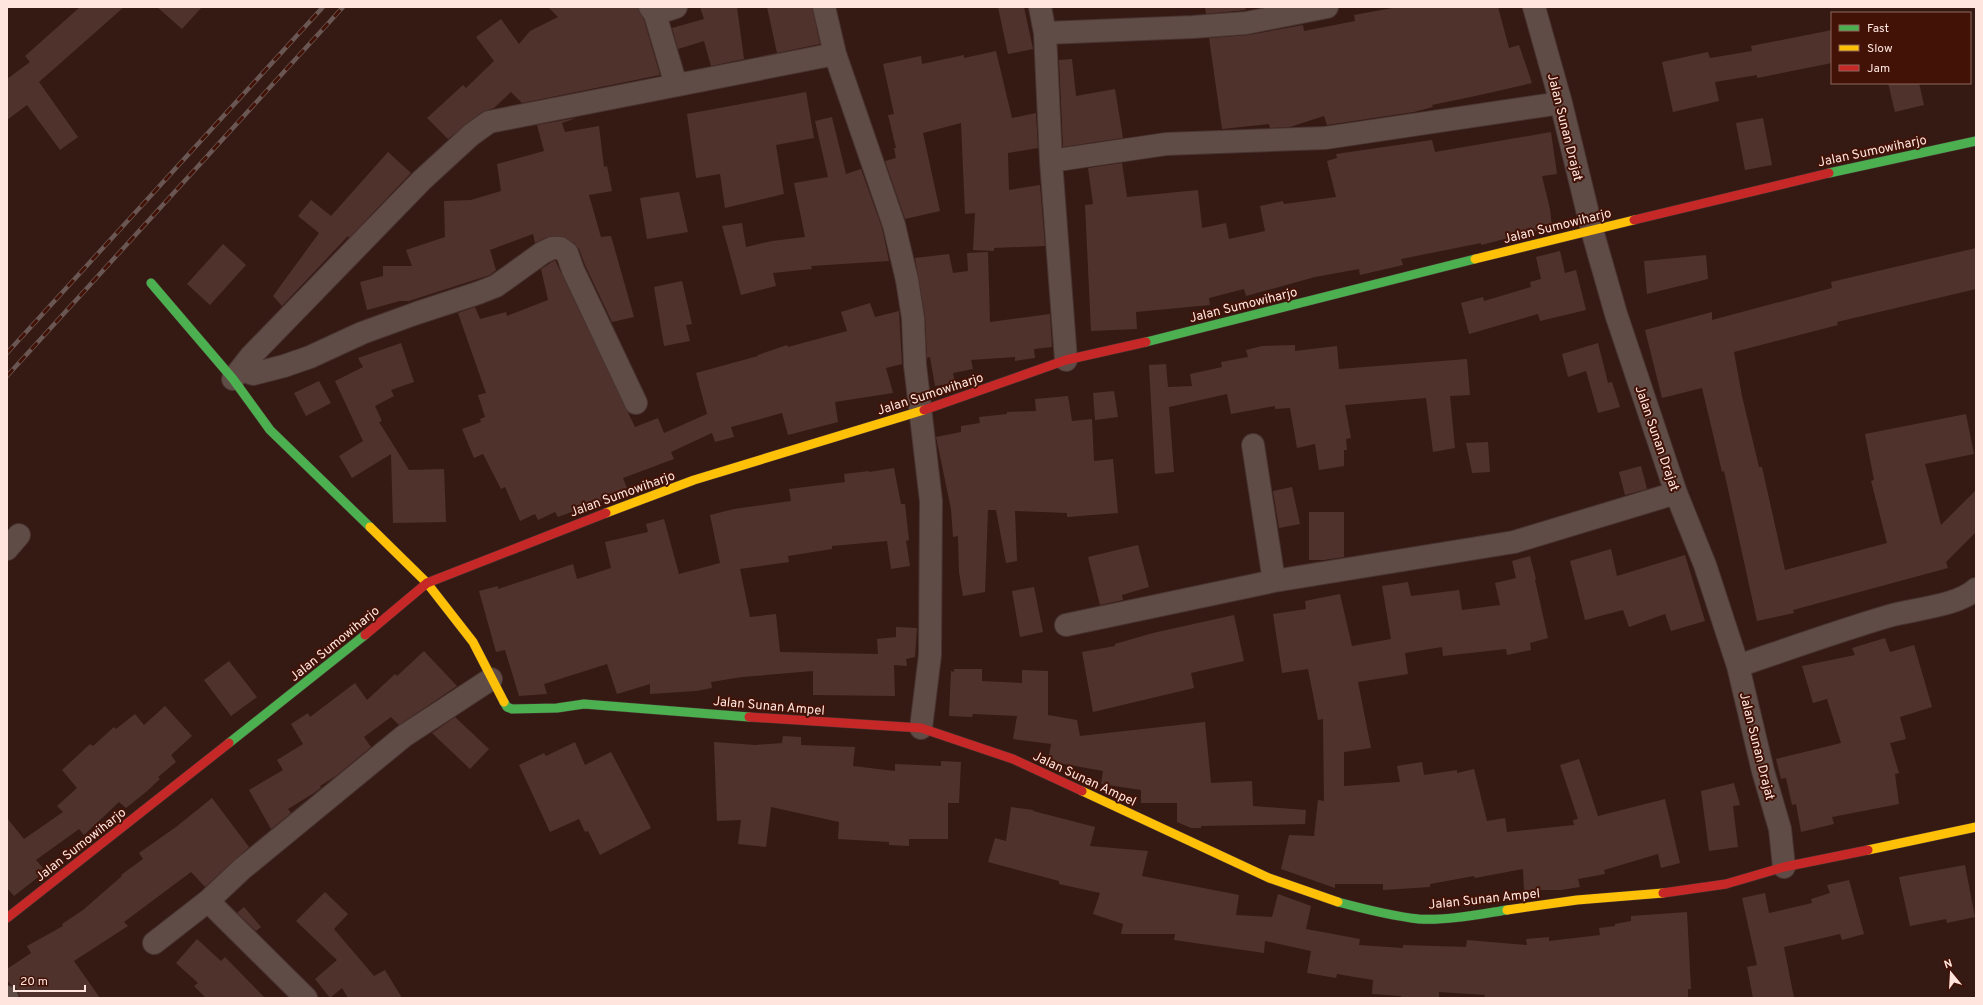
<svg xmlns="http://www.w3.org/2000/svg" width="1983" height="1005" viewBox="0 0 1983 1005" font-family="Overpass,sans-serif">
<rect width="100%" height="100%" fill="#351a14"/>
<path fill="#4f322c" d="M80,7H124L39,82L78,137L60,150L27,105L7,120V79L30,62L25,56Z
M157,7H202L182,29Z
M548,7H638L644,20L660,75L522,103L511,92L494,108L482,112L448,139L427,118L463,85L466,88L494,61L476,37L501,19L519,44L530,31L558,17Z
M700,7H737L744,59L711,66L704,41L678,49L672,28L704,19Z
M767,7H812L820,44L777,53Z
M998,7H1024L1033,49L1008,54Z
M1205,7H1245L1246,10L1206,14Z
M1398,7H1498L1509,48L1519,45L1532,83L1480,95L1432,105L1433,107L1414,112L1327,125L1324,116L1290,127L1270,128L1269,124L1222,129L1209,38L1248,35L1303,25L1304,31L1355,21L1354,15Z
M1832,30V63L1757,78V75L1715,82L1719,101L1673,112L1662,62L1708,52L1710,58L1752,51L1751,46Z
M996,51L1012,118L1036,113L1038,148L1008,153L1009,190L1040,185L1045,246L994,248V251L973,250L975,213L965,214L961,123L923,133L940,211L905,219L885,161L896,158L894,148H896L888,115L894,114L883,64L921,56L922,64L964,55V58Z
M1072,59L1076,96L1115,89L1123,138L1063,147L1059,60Z
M1888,83H1919L1924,105L1895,112Z
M806,92L814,138L776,145L784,194L725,208L720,174L696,178L687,114Z
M832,117L846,174L861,169L882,228L889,261L811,266L812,269L773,273L776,286L741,295L722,226L742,223L746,247L772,241L805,237L794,183L828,177L815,121Z
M576,118L562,123L565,132L599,126L604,167L607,166L612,191L589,195L601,237L611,236L634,317L612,322L585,265L579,249L574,243L560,236L547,237L535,243L533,234L490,250L496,270L490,275L409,301H400L367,310L360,282L383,276V266H412L406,250L445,237L444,201L471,200L501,191L497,164L544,151L537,125Z
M1763,118L1772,165L1745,170L1736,123Z
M1551,132L1557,174L1542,176L1550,209L1552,227L1481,245V243L1401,259L1403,265L1360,275L1359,269L1315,277L1246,296L1244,289L1209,298L1210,305L1136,312L1137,329L1091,331L1085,205L1093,204L1088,168L1122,163L1127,197L1198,190L1202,228L1226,223L1229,239L1265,231L1260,206L1283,201L1284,204L1336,197L1327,161L1337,158L1336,154L1432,140L1435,152Z
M388,152L411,173L349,238L348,236L282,306L273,296L319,233L298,216L311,200L331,216Z
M679,192L688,232L647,239L640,198Z
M223,244L246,265L210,305L187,284Z
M1976,248V289L1837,322L1838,325L1734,352L1742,396L1759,467H1762L1785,570L1887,543L1871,481L1874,480L1865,434L1966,414L1974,454L1925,464L1941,525L1976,490V532L1946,562L1948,568L1793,610L1794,613L1757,621L1724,471L1722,472L1702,388L1662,398L1645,330L1712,312V320L1832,288L1831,282Z
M1560,251L1565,273L1576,270L1586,310L1540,321L1538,314L1469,334L1461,303L1483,297L1484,301L1531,287L1530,282L1541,279L1536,257Z
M988,252L990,322L1050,314L1052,347L1034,349L1035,358H1034L1015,361V357L971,360L973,369L953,373L955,383L935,386L930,357L927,358L925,316L915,258L949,254L953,273L968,271L967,253Z
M1706,255L1708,279L1647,294L1644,261Z
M555,260L635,427L658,418L664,433L707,414L696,373L758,356V355L787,345L788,347L847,331L841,312L870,303L875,317L899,311L902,364L886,368L893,393L835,402L838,422L788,435L782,413L731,427L734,437L715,442L712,433L671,452L674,459L623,478L627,488L608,497L609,498L558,517L555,512L538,520L535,514L520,521L505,487L501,489L483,454L474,458L462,429L481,422L480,419L485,417L478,395L486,393L458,313L475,307L480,319L506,312L507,316L548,300L541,269Z
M682,281L692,324L686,325L690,341L664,346L654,287Z
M401,343L414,382L391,390L394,396L375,406L382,421L379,422L409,470L444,469L446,522L393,523L391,454L352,478L339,456L363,441L335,381L363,367L358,358Z
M1598,343L1608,383L1612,382L1620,407L1598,413L1586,371L1568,377L1562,354Z
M1295,345V351L1337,346L1339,369L1467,359L1470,395L1450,396L1455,448L1433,452L1426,398L1345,405L1351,438L1346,439L1347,450H1344V466L1319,470L1315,444L1297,448L1290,408L1275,409V406L1231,414L1227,394L1169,407L1174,472L1155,474L1149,365L1166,364L1168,387L1192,386L1190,374L1222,367L1221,362L1248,357L1246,350L1262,346Z
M319,381L331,403L306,416L294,393Z
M1114,391L1118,417L1095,420L1093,393Z
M1068,396L1072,421L1092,419L1094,461L1113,459L1118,513L1067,517V513L1015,511L1017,561L1006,563L996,510H988L985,592L963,596L959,572L958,536L953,537L951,509L936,437L961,432V426L980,423L979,417L1007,414V412L1036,411L1035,399Z
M1488,442L1490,472L1472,473L1466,443Z
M1641,466L1647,489L1625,495L1619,472Z
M894,468L901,504H905L909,540L906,541L910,566L891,569L887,541L832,546V549L788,556L789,562L740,569L750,617L776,614L780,652L878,654L877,639L896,637V627L917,628L915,657L906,659L907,666L894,665L895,696L813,695V671L742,677L711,682L712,688L696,691L650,694V684L617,694L607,664L544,684L547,694L519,696L505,650L496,652L479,591L498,586V589L573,564L577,579L611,568L605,542L648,532L646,524L664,519L679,574L720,563L710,515L734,509L791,501L789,489L845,482L844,474L869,471V472Z
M1292,487L1300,524L1279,528L1273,491Z
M1309,512H1344V557L1324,560H1309Z
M1138,545L1149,587L1122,595L1123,600L1100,605L1088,557Z
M1611,549L1617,576L1685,555L1705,621L1671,631L1665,614L1629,627L1623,610L1585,620L1570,561Z
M1530,556L1536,579L1535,580L1548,638L1530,643L1531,650L1507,655L1506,649L1443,656L1442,647L1405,653L1408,674L1358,682L1371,748L1344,752V786L1400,782L1397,766L1422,762L1424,775L1457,770V773L1474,769L1487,821L1505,818L1507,832L1574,825L1573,820L1578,819L1560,765L1579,759L1598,816L1665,799L1680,863L1661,868L1658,854L1604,870L1605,874L1578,879L1580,887L1561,890H1524L1523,869L1475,878L1474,876L1430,884V887L1383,890V884H1335V888L1281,869L1289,835L1314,836L1318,800L1324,801L1323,719L1318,720L1308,669L1282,673L1273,614L1306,609L1305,601L1340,594L1352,646L1391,639L1382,586L1408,582L1411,596L1459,590L1462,610L1500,605L1495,583L1516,578L1512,561Z
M1034,587L1043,632L1020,637L1012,591Z
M1234,615L1244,661L1191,673L1194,688L1093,712L1082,652L1115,646V644L1153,633Z
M1885,638L1890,652L1914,645L1932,707L1900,717L1906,739L1890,743L1899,773L1895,774L1899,804L1832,817L1834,824L1801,832L1796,804L1792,805L1786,778L1781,779L1776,759L1841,743L1827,699L1813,703L1802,666L1855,655L1852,648Z
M424,651L457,686L399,725L391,717L364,737L371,747L336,776L320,786L321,788L314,793L288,809L291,813L271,829L249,790L283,770L277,760L303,744L291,724L308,713L310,717L355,683L367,700L395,674L397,676Z
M229,661L257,697L231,716L204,680Z
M954,669H982V681L1022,683V670L1048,671V715L1077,720L1080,736L1205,722L1211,783L1252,781L1253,806L1306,810L1305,824L1201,826V828H1191L1177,822V803H1141V790L1101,784L1103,771L1048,761L1051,744L1013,739L1017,716L973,714L972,717L949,716L951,671L954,672Z
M165,706L192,736L171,755L176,762L158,777L160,779L146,792L126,808L119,802L84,835L79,829L36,860L46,871L14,896L7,888V818L24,839L63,812L57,806L77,788L62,770L90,744L93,746L114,727L116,729L135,714L144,725Z
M455,717L489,749L470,769L432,733Z
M783,736L801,737V745L855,747L853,766L895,771V764L941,766V761L961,762L959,803H948V839H909V846L889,845V842L838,839L839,822L771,807L766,847L738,844L741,820L717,821L714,742L755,745L782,743Z
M575,742L585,765L611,752L651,828L600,855L588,831L585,832L579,819L550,832L519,765L544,753L546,756Z
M1734,783L1740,805L1733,806L1738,847L1709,851L1701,791Z
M212,798L249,847L205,887L191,872L124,922L128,926L74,961L100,998H20L18,990L11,985L7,980V969L31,953L27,946L63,926L62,924L83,910L122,876L121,875L143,859L139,853L176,827Z
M1011,807L1033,810V811L1095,827L1090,846L1148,851L1142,876L1239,895L1236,915L1272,917L1278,894L1311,906L1306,929L1360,939L1359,945L1403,948V945L1466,947L1467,940L1527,945L1526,939L1549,937V941L1600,935L1599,928L1615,926V924L1631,921V916L1687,912L1691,989H1688V998H1484L1485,995L1439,992V998H1401V996L1372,994L1373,980L1337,974L1336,978L1307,973L1311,951L1265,941L1264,953L1174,940L1175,934H1121L1123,924L1093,914L1100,893L1059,884V881L988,862L995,838L1006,841Z
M1965,865L1975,917L1947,923L1946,919L1910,926L1899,877Z
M1849,880L1864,934L1842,940L1840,934L1784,947L1794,998H1753L1747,967L1757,965L1742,898L1765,893L1769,913L1812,903L1811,899L1830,893L1827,885Z
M325,892L348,914L334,929L374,976L385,970L402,998H348L342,988L330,998L315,979L337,960L296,921Z
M244,907L261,927L256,931L237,913Z
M197,939L221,961L225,957L265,998H206L194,986L198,983L176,963Z"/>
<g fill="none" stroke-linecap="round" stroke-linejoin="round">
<g stroke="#493431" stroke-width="24">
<path id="street" d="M650,7L655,14L676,85
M824,7L835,54L894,225L907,280L913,318L915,365L931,501L930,655L921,728
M1040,7L1045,33L1051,161L1066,360
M1534,7L1561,103L1592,230L1616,314L1676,493L1705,565L1738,666L1763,771L1780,829L1784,867
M655,14L676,7
M1045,33L1193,27L1246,23L1327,7
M1051,161L1166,144L1325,138L1561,103
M242,370L253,374L284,366L310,357L362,333L417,313L478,293L496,286L542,253L552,248H560L567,253L573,270L636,403
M233,379L251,356L422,180L471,135L489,122L835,54
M1253,445L1274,581
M7,549L19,535
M1066,625L1274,581L1514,542L1676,493
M1738,666C1788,649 1838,631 1889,616C1913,609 1958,606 1976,589
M208,901L306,998
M154,943L208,901L242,869L404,736L491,679
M7,997V998"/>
</g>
<g stroke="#493431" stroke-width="10">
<path id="fast" d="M1829,173L1976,141
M151,283L233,379L270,430L370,527
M1146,342L1475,259
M504,702L507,707L512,709L557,708L584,704L749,717
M229,743L365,635
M1338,902C1364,909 1391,916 1419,919C1445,921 1481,914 1507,910"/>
</g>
<g stroke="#493431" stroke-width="10">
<path id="slow" d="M1475,259L1634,220
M606,513L694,480L924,410
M370,527L427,583L473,642L504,702
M1082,791L1269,878L1338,902
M1868,850L1976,827
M1507,910L1577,900L1663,893"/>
</g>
<g stroke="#493431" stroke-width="10">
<path id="jam" d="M1634,220L1829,173
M924,410L1066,360L1146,342
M365,635L427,583L606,513
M749,717L921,728L1013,759L1082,791
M1663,893L1726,884L1784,867L1868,850
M7,918L229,743"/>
</g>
<use href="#street" stroke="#604c47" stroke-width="22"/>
<use href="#fast" stroke="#4caf50" stroke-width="9"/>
<use href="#slow" stroke="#ffc107" stroke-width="9"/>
<use href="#jam" stroke="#c62828" stroke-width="9"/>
<g stroke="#6a5652" stroke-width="4.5">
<path id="rail" d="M7,353L323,7
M7,376L343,7"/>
</g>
<use href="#rail" stroke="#421207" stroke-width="3" stroke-dasharray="9" stroke-linecap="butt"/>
</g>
<g text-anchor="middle" stroke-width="4" stroke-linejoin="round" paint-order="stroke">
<g font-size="13" fill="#ffe5de" stroke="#421207">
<text transform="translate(1566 127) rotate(76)" y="5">Jalan Sunan Drajat</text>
<text transform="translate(1872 150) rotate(-12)" y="5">Jalan Sumowiharjo</text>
<text transform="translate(1557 225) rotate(-14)" y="5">Jalan Sumowiharjo</text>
<text transform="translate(1243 304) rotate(-14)" y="5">Jalan Sumowiharjo</text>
<text transform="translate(930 393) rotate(-18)" y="5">Jalan Sumowiharjo</text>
<text transform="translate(1658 438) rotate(71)" y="5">Jalan Sunan Drajat</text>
<text transform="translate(622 493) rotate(-20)" y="5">Jalan Sumowiharjo</text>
<text transform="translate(334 643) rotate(-39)" y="5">Jalan Sumowiharjo</text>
<text transform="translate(769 705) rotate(5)" y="5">Jalan Sunan Ampel</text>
<text transform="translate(1758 746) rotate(76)" y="5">Jalan Sunan Drajat</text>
<text transform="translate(1085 778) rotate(25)" y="5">Jalan Sunan Ampel</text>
<text transform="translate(80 844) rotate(-38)" y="5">Jalan Sumowiharjo</text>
<text transform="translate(1484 898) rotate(-6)" y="5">Jalan Sunan Ampel</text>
</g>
</g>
<rect width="1983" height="1005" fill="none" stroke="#ffe5de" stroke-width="16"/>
<rect x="1831" y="12" width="140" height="72" fill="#421207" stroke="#8e665d"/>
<rect x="1839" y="25" width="20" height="6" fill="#4caf50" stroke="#8e665d"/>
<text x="1867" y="32" font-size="12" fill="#ffe5de">Fast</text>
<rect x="1839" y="45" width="20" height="6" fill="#ffc107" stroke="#8e665d"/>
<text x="1867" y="52" font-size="12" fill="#ffe5de">Slow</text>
<rect x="1839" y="65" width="20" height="6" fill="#c62828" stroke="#8e665d"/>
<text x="1867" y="72" font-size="12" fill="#ffe5de">Jam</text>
<g transform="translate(1951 973) rotate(342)" stroke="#421207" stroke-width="3" paint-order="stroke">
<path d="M0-3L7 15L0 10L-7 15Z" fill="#ffe5de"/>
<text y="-6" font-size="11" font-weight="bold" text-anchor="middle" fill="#ffe5de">N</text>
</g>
<path d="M14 985v6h71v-6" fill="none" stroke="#ffe5de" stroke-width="2"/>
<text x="20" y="985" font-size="12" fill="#ffe5de" stroke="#421207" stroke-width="3" paint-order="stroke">20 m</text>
</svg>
